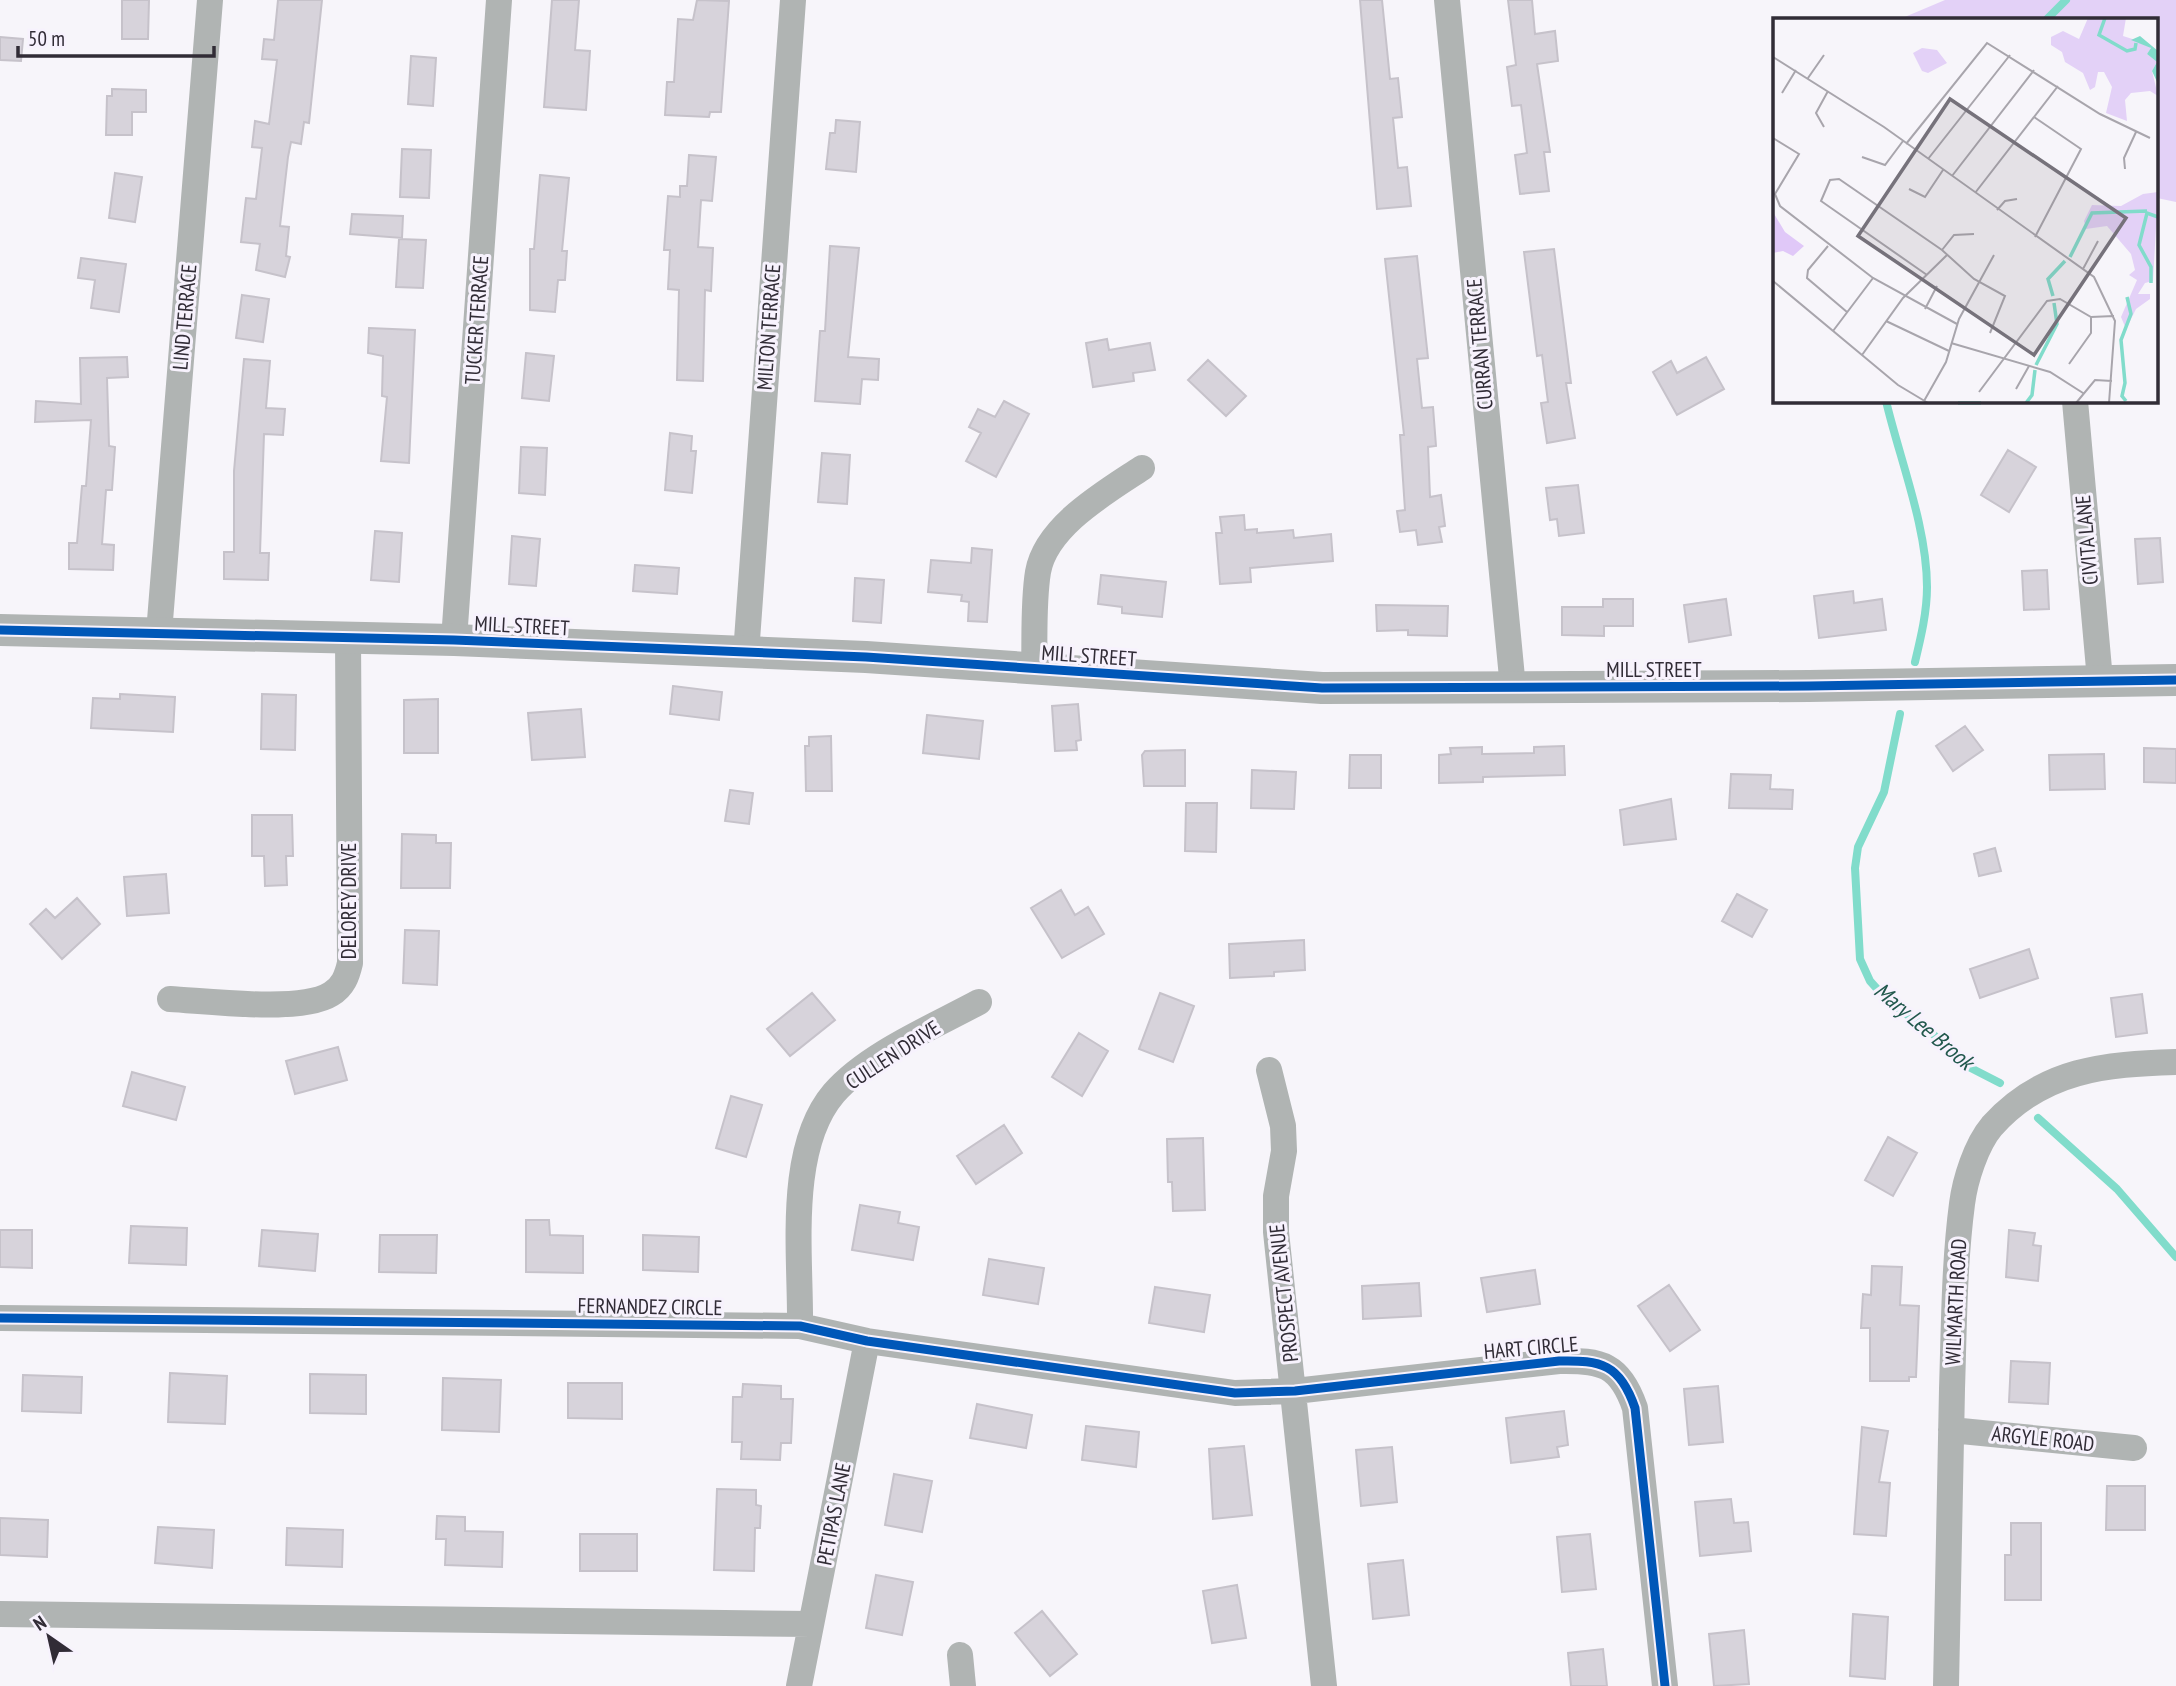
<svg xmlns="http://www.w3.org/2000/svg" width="2176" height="1686" viewBox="0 0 2176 1686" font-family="'PT Sans Narrow',sans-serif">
<rect width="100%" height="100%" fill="#f7f5fa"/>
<path fill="#e3d1f7" d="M1945,0H2176V202L2157,198V19H1900Z"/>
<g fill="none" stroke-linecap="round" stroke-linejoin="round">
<path stroke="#81dccb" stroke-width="8" d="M2047,19L2066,0
M1886,401C1900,460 1927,527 1927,587C1927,612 1921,637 1915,662
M1900,714L1884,792L1858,847L1855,868L1860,959L1870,981L1888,1001L1930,1031L1963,1064L2000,1083
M2038,1118L2117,1189L2176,1257"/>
</g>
<path fill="#d7d3db" stroke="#c6c2ca" stroke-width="2" d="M122,0H149L148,39H122Z
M278,0H322L309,123L304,122L301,144L291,142L288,157L280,226L289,227L286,256L290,257L285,277L256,270L260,244L241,242L246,198L256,199L262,148L252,147L255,121L269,124L277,60L262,59L264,39L274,40Z
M552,0H579L575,50L590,51L586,110L544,107Z
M697,0L729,1L721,112H710L709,117L665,115L667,82H674L678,19L693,20Z
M1360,0H1382L1390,79L1398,78L1402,117L1393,118L1398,168L1407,167L1411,206L1377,209Z
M1508,0H1532L1535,34L1555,31L1558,61L1537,64L1550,152H1544L1549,191L1520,194L1515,155L1527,153L1521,105L1512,106L1507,67L1516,65Z
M0,37L23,39L21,61L0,60Z
M411,56L436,58L433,106L408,104Z
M112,89L146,90V112H132V135H106L107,96H112Z
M836,120L860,122L856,172L826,169L830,133H835Z
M402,149L431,150L429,198L400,197Z
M689,155L716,157L712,201L701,200L698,247L713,248L711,291L705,290L703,381L677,380L679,290L668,289L670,250H664L668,196L680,197V186H687Z
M115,173L142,177L135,222L109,218Z
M540,175L569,178L562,251H567L565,280H558L555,312L530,310V249H534Z
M352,214L403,216L402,238L350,234Z
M399,239L426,240L423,288L396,287Z
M830,246L859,248L848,357L879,359L878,380L862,379L860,404L815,401L820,331H825Z
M1554,249L1571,383H1566L1575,438L1547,443L1541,403L1548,402L1542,355L1537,356L1524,252Z
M1417,256L1428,358L1417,359L1422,408L1433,407L1436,446L1428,447L1430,497L1441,495L1445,526L1439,527L1442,542L1418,545L1416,530L1400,532L1397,511L1405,510L1400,435H1404L1385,259Z
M81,258L126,264L119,312L91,308L95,280L78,278Z
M242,295L269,299L263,342L236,338Z
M369,328L415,330L409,463L381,461L387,397L382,396L383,356L368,353Z
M1107,339L1109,350L1150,343L1155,370L1133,373L1134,381L1093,387L1086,343Z
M526,353L554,356L549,401L522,398Z
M127,357L128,377L107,378L109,446L115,447L112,490H106L102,544L114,545L113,570L69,569V543H77L82,486H86L91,420L35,422L36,401L81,404L80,358Z
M1706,357L1724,389L1677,415L1653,372L1671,361L1677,373Z
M244,359L270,361L266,408L285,409L283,435L264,434L260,553H269L268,580L224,579V552H234V471Z
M1208,360L1246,396L1226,416L1188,380Z
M1004,401L1029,414L996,477L966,461L981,433L969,427L978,409L995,417Z
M670,433L692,436L691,451H696L692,493L665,490Z
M521,447L547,448L545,495L519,493Z
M2008,450L2036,467L2009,512L1981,495Z
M822,453L850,455L847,504L818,502Z
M1578,485L1584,533L1559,536L1557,519L1550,520L1546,488Z
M1244,515L1245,530L1257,529V533L1293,530L1294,538L1331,534L1333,561L1250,568L1251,582L1220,584L1216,533H1222L1220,517Z
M375,531L402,533L399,582L371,580Z
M512,536L540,539L536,586L509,584Z
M2160,538L2163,582L2138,584L2135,539Z
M972,548L992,550L987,622L968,621L969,602L961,601L962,595L928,592L931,560L971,563Z
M635,565L679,568L677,594L633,591Z
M2047,570L2049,609L2024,610L2022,571Z
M1101,575L1166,582L1162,617L1122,613V607L1098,604Z
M855,578L884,580L881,623L853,621Z
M1853,591L1854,603L1882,599L1886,630L1819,638L1814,596Z
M1603,599H1633V626H1604V636L1562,635V607H1603Z
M1726,599L1731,635L1689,642L1684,605Z
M1376,605L1448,606L1447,636L1408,635V630L1377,631Z
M673,686L722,692L719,720L670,714Z
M120,694L175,697L173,732L91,728L93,698L120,699Z
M262,694L296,695L295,750L261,749Z
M438,699V753H404V700Z
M1078,704L1081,740L1076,741L1077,750L1055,751L1052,706Z
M581,709L585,757L532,760L528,713Z
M927,715L983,721L979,759L923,753Z
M1965,726L1983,750L1953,771L1936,746Z
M831,736L832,791H806L805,746H809V737Z
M1564,746L1565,775L1483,777V782L1439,783V755L1451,754L1450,748L1482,747V754L1534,753V747Z
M2144,748L2176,749V783L2144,782Z
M1185,750V786H1144L1142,755L1145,751Z
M2104,754L2105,789L2050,790L2049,755Z
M1350,755H1381V788H1349Z
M1252,770L1296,772L1294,809L1251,808Z
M1731,774L1771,775L1770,789L1793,790L1792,809L1729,808Z
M730,790L753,793L749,824L725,821Z
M1671,799L1676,839L1624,845L1620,810Z
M1186,803H1217L1216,852L1185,851Z
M252,815H292L293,856H286L287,885L265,886L264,856H252Z
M402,834L436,835V843H451L450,888H401Z
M1995,848L2001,871L1979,876L1974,854Z
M166,874L169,913L127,916L124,877Z
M1061,890L1075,915L1088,907L1104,934L1062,958L1031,908Z
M1737,894L1767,910L1752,937L1722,921Z
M77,898L100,924L62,959L30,924L46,909L55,918Z
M405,930L439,931L437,985L403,983Z
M1304,940L1305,970L1274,972V976L1230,978L1229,944Z
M2029,949L2038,978L1980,998L1970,969Z
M812,993L835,1020L790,1056L767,1029Z
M1160,993L1194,1006L1173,1062L1139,1049Z
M2142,994L2147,1033L2116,1037L2111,998Z
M1079,1033L1108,1051L1082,1096L1052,1077Z
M338,1047L347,1080L295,1094L286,1061Z
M132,1072L185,1087L176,1120L123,1106Z
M731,1096L762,1105L746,1157L716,1148Z
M1004,1125L1022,1153L976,1184L957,1156Z
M1888,1137L1917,1153L1893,1196L1865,1180Z
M1203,1138L1205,1210L1173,1211L1172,1182H1168L1167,1139Z
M860,1205L900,1212L898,1223L919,1227L913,1260L852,1250Z
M526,1220H549L550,1235L583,1236V1273L526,1272Z
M131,1226L187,1228L186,1265L129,1263Z
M0,1230H32V1268L0,1267Z
M262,1230L318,1234L315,1271L259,1266Z
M2009,1230L2035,1233L2033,1245L2041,1246L2038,1281L2006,1277Z
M380,1235H437L436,1273L379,1272Z
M643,1235L699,1237L698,1272L643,1270Z
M989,1259L1044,1268L1038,1304L983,1295Z
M1872,1266L1902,1267L1900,1305L1919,1306L1916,1377H1909V1381H1870V1328H1861L1863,1294L1871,1295Z
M1535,1270L1540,1304L1487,1312L1481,1278Z
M1419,1283L1421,1316L1363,1319L1362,1286Z
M1669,1285L1700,1330L1670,1351L1638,1306Z
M1155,1287L1210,1295L1204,1332L1149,1323Z
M2011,1361L2050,1363L2048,1404L2009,1402Z
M170,1373L227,1376L225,1424L168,1422Z
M310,1374L366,1375V1414L310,1413Z
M23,1375L82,1377L81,1413L22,1411Z
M443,1378L501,1380L499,1432L442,1430Z
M568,1383H622V1419L568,1418Z
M743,1384L781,1386V1399H793L791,1443H781L780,1460L741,1459L742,1442H732L733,1397H742Z
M1718,1386L1723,1442L1689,1445L1684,1389Z
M977,1404L1032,1415L1026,1448L970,1438Z
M1564,1411L1568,1445L1557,1447L1559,1457L1511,1463L1506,1418Z
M1086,1426L1139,1432L1136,1467L1082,1460Z
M1862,1427L1888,1431L1879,1482L1890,1483L1886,1536L1854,1534Z
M1244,1446L1252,1515L1213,1519L1209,1449Z
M1392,1447L1397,1502L1361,1506L1356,1450Z
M894,1474L932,1481L922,1532L885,1525Z
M2107,1486H2145V1530H2106Z
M717,1489L756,1490V1505L761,1506L760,1528H755L754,1571L714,1570Z
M1731,1499L1734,1523L1748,1522L1751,1551L1700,1556L1695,1502Z
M437,1516L465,1517V1531L503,1532L502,1567L445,1565L446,1539H436Z
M0,1518L48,1520L47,1557L0,1555Z
M2011,1523H2041V1600H2005V1555H2011Z
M158,1527L214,1530L212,1568L155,1563Z
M287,1528L343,1530L342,1567L286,1565Z
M580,1534H637V1571H580Z
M1590,1534L1596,1589L1562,1592L1557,1537Z
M1403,1560L1409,1615L1373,1619L1368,1564Z
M876,1575L913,1582L902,1635L866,1628Z
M1237,1585L1246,1638L1212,1643L1203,1591Z
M1042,1611L1077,1654L1050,1676L1015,1633Z
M1853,1614L1888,1617L1885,1679L1850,1676Z
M1744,1630L1749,1684L1714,1686L1709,1634Z
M1603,1649L1607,1686H1571L1568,1653Z"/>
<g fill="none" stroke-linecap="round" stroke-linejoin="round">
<path stroke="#b0b4b3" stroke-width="26" d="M1447,0L1513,688
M2075,401L2100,680
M159,633L210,0
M454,640L499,0
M746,654L793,0
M1034,669C1035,638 1033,603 1038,572C1046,526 1106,492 1142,468
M170,999C208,1001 301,1013 331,994C343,987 347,976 350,963L348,637
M1269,1070L1283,1126L1284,1151L1276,1196V1232L1324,1686
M0,1318L800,1326L867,1341L1235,1393L1295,1391L1559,1361C1601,1360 1620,1364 1635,1408L1665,1686
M800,1326C801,1256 786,1149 834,1093C868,1054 933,1027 979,1002
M1951,1430L2134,1448
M0,1614L811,1624
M960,1655L963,1686
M799,1686L867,1341
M1946,1686C1948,1587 1950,1488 1952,1389C1954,1328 1954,1265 1962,1204C1965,1180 1976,1145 1992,1126C2043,1069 2106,1064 2176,1062"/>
<path stroke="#b0b4b3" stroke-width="32" d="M0,630L454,640L866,657L1322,688L1809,686L2176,680"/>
<g stroke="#f7f2fd" stroke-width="13">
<path id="cycleway" d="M0,630L454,640L866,657L1322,688L1809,686L2176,680
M0,1318L800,1326L867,1341L1235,1393L1295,1391L1559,1361C1601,1360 1620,1364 1635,1408L1665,1686"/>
</g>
<use href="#cycleway" stroke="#0057b8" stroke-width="9"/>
</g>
<g text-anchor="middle" stroke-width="6" stroke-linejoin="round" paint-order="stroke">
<g font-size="21" fill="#312c36" stroke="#f7f2fd">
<text transform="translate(185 317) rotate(-85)" y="7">LIND TERRACE</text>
<text transform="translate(477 320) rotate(-86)" y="7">TUCKER TERRACE</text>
<text transform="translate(769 327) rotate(-86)" y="7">MILTON TERRACE</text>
<text transform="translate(1480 344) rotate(-95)" y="7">CURRAN TERRACE</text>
<text transform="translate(2087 540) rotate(-95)" y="7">CIVITA LANE</text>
<text transform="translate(522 626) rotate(3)" y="7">MILL STREET</text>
<text transform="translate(1089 656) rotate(4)" y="7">MILL STREET</text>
<text x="1654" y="677">MILL STREET</text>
<text transform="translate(349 901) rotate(-90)" y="7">DELOREY DRIVE</text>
<text transform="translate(893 1055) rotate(-33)" y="7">CULLEN DRIVE</text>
<text transform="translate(1284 1293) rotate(-96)" y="7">PROSPECT AVENUE</text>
<text transform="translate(1956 1302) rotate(-87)" y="7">WILMARTH ROAD</text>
<text transform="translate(650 1307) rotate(1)" y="7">FERNANDEZ CIRCLE</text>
<text transform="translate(1531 1348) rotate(-5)" y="7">HART CIRCLE</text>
<text transform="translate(2043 1439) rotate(6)" y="7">ARGYLE ROAD</text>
<text transform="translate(834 1514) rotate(-79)" y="7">PETIPAS LANE</text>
</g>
<g font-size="23" font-style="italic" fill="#22584d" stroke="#f7f2fd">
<text transform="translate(1924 1026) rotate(40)" y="8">Mary Lee Brook</text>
</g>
</g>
<g transform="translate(1773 18)">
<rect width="385" height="385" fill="#f7f5fa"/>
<path d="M315,0H353L350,18L375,26L378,31L374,36L384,44L379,53L385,78L377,73L358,75L352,82L354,103L333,95L339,69L331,54H325L322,69L317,72L310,55L292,44L289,34L278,27V19L290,13L306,21ZM149,30L164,32L174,45L155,55L149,53L140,35ZM385,174L380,263L372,265L365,276H377V281L363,291L353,311L348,299L364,262L356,257L362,252L358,236L334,208L313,211L311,203L319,187L348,188L370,176Z" fill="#e3d1f7"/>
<path d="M0,194L12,214L31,228L20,238L10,233L0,235Z" fill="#e0c8f8"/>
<path d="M367,18L385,33V66L379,53L384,44L374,36L378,30L358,22Z" fill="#81dccb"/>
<path fill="none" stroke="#81dccb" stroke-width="3.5" d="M332,0L326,17L354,33L362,31L363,25M297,239L319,195L374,193M378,265V249L366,227L374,195L385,199M280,278L275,261L292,243M263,347L284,306L281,285M353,383L349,378L352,365L348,322L358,296L354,279M185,385H208M253,385L259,377L262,352"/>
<path fill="none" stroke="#a8a5ac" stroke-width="2" d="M0,39L111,109L321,259L342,303L336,385M35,60L51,37M9,75L23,52M261,99L308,131L262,219M51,109L43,95L55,73M0,120L26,136L2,176L7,188L100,260L184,306M133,126L214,25L327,96L377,120M89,139L112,147L130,123M155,141L237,37M352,151L351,140L363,114M179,158L261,52M136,171L152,179L170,152M202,175L285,68M224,192L232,183L244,181M55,228L35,252L34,260L74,294M169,232L181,217L201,216M310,251L325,223M154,257L48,183L57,162L66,161L169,232L201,261L232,278L217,315M0,263L125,367L155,385M152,291L164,268M113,303L176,333M60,313L100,260M178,325L277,354L310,375M89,337L130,280L174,237M296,346L318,315V299M243,371L256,348M206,374L274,283L287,281L318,299L341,298M151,383L173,344L186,301L221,237M303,385L322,362L339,363"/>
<path fill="#76727b" fill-opacity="0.15" stroke="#76727b" stroke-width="3.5" d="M177,81L353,200L261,337L85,218Z"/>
<rect width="385" height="385" fill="none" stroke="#312c36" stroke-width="3.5"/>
</g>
<g transform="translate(49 1637) rotate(326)" stroke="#f7f2fd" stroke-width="5" paint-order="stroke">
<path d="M0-5L12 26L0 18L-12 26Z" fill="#312c36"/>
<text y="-10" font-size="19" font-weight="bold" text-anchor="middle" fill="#312c36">N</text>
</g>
<path d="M18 46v10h196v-10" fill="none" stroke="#312c36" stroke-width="3.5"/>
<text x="28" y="46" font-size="21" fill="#312c36" stroke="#f7f2fd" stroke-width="5" paint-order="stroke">50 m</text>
</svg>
